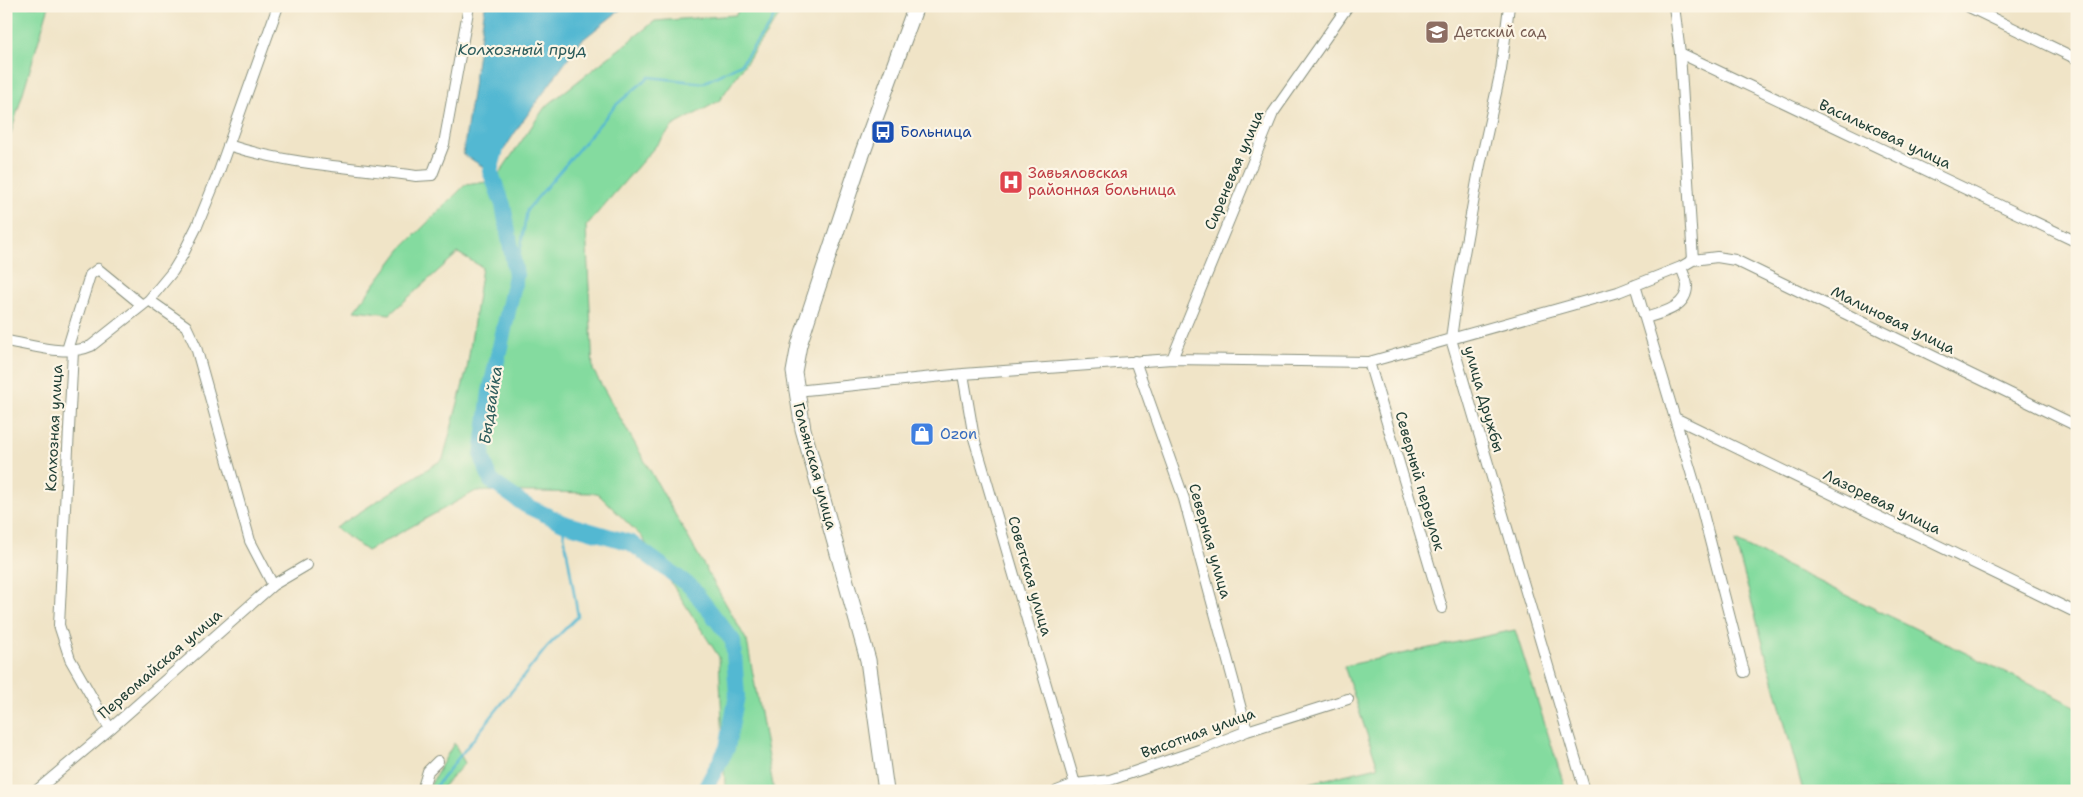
<svg xmlns="http://www.w3.org/2000/svg" width="2083" height="797" viewBox="0 0 2083 797" font-family="'Shantell Sans',sans-serif">
<rect width="100%" height="100%" fill="#fcf5e5"/>
<filter id="ink" filterUnits="userSpaceOnUse"><feTurbulence type="fractalNoise" baseFrequency=".02" numOctaves="2"/><feDisplacementMap in="SourceGraphic" scale="10" xChannelSelector="R" yChannelSelector="G"/><feConvolveMatrix kernelMatrix="1 2 1 2 8 2 1 2 1" color-interpolation-filters="sRGB"/></filter>
<filter id="wash" filterUnits="userSpaceOnUse"><feTurbulence type="fractalNoise" baseFrequency=".0096" numOctaves="4" result="noise"/><feDisplacementMap in="SourceGraphic" scale="20" xChannelSelector="R" yChannelSelector="G"/><feGaussianBlur stdDeviation="1.12" result="paint"/><feColorMatrix in="noise" values="0 0 0 0 0 0 0 0 0 0 0 0 0 0 0 0 0 1.4 0 .05"/><feComposite in="paint" operator="in"/></filter>
<g filter="url(#wash)">
<rect width="100%" height="100%" fill="#f0e4c7"/>
<path fill="#84db9f" stroke="#528c6a" d="M6,6H49L7,146H6Z
M740,6H786L719,101L673,126L586,226L593,370L747,641L774,791H720L725,787L719,657L641,536L597,493L476,491L367,551L335,528L443,459L467,369L482,267L458,253L390,314L355,310L401,249L465,185L494,181L545,107L655,21L736,15Z
M1735,541L2077,707V791H1803Z
M1515,630L1566,791H1275L1378,767L1344,666Z
M454,743L465,763L439,791H427Z"/>
<path fill="#53b8d2" stroke="#397a83" d="M485,6H625L581,41L520,125L490,171L463,154Z"/>
<g fill="none" stroke-linecap="round" stroke-linejoin="round">
<path stroke="#53b8d2" stroke-width="2.5" d="M516,275L527,210L616,105L649,77L703,83L741,64L770,24L779,6
M432,791L547,647L578,616L562,523"/>
<path stroke="#53b8d2" stroke-width="16" d="M496,149L490,171L503,205L516,275L490,392L482,456L491,481L525,505L563,523L631,543L691,587L733,641L737,695L727,748L704,791"/>
</g>
</g>
<g filter="url(#ink)">
<g fill="none" stroke-linecap="round" stroke-linejoin="round">
<g stroke="#88907e" stroke-width="12">
<path id="street" d="M1509,6L1501,70L1479,170L1458,287L1451,339L1585,791
M1967,6L2077,59
M1680,53L2077,242
M228,145C289,165 353,167 416,176L432,175L444,144L469,6
M1693,260L1717,257L1735,260L2077,426
M1635,285L1700,502L1744,672
M149,300L186,326L196,347L250,541L273,585
M1645,318C1661,313 1687,308 1687,286C1687,281 1683,273 1681,267
M6,341C33,345 66,357 91,346L149,300L173,271L182,256L197,226L217,177L278,6
M67,350L90,275L98,269L142,305
M73,351L59,625L70,659L110,729
M1172,359L1273,113L1348,6
M1135,361L1184,499L1247,731
M1369,362L1442,608
M963,374L974,438L1075,784
M796,391L963,374L1172,359L1369,362L1618,292L1681,267L1693,260L1680,53L1674,6
M1675,418L2077,613
M36,791L110,729L273,585L307,565
M422,791L428,771L438,761
M1057,791L1075,784L1110,780L1199,750L1247,731L1348,699"/>
</g>
<g stroke="#88907e" stroke-width="17">
<path id="secondary" d="M886,791L868,660L803,429L794,372L799,345L809,314L860,160L916,6"/>
</g>
<use href="#street" stroke="#fff" stroke-width="10"/>
<use href="#secondary" stroke="#fff" stroke-width="15"/>
</g>
</g>
<defs>
<g id="school-square" transform="scale(1.25)"><rect x="-9" y="-9" width="18" height="18" rx="4" fill="#8d6e63" stroke="#fcf5e5"/><path d="M0-5L7-2L0 1L-7-2ZM-4 1L0 2.5L4 1V4Q0 6-4 4Z" fill="#fff"/></g>
<g id="bus-square" transform="scale(1.25)"><rect x="-9" y="-9" width="18" height="18" rx="4" fill="#1a4fb4" stroke="#fcf5e5"/><path d="M-5-6H5V4H4V6H2V4H-2V6H-4V4H-5ZM-3.5-4V0h7V-4ZM-3.5 1.2v1.5H-2V1.2ZM2 1.2v1.5H3.5V1.2Z" fill="#fff"/></g>
<g id="hospital-square" transform="scale(1.25)"><rect x="-9" y="-9" width="18" height="18" rx="4" fill="#e0444e" stroke="#fcf5e5"/><path d="M-5-5h3v3.5h4V-5h3V5h-3V1.5h-4V5h-3Z" fill="#fff"/></g>
<g id="shop-square" transform="scale(1.25)"><rect x="-9" y="-9" width="18" height="18" rx="4" fill="#3f7fe0" stroke="#fcf5e5"/><path d="M-5-2.5h2.3a2.7 3.5 0 0 1 5.4 0H5L5.5 6h-11ZM-1.5-2.5h3a1.5 2.3 0 0 0-3 0Z" fill="#fff"/></g>
</defs>
<g fill-rule="evenodd">
<use href="#school-square" x="1437" y="32"/>
<use href="#bus-square" x="883" y="132"/>
<use href="#hospital-square" x="1011" y="182"/>
<use href="#shop-square" x="922" y="434"/>
</g>
<g text-anchor="middle" stroke-width="4.5" stroke-linejoin="round" paint-order="stroke">
<g font-size="15" fill="#785e54" stroke="#fcf5e5" text-anchor="start">
<text x="1454" y="37">Детский сад</text>
</g>
<g font-size="15" fill="#164399" stroke="#fcf5e5" text-anchor="start">
<text x="900" y="137">Больница</text>
</g>
<g font-size="15" fill="#1f3d34" stroke="#fcf5e5">
<text transform="translate(1885 134) rotate(25)" y="5">Васильковая улица</text>
<text transform="translate(1234 170) rotate(-67)" y="5">Сиреневая улица</text>
<text transform="translate(1893 320) rotate(26)" y="5">Малиновая улица</text>
<text transform="translate(1484 399) rotate(74)" y="5">улица Дружбы</text>
<text transform="translate(54 428) rotate(-87)" y="5">Колхозная улица</text>
<text transform="translate(815 466) rotate(75)" y="5">Гольянская улица</text>
<text transform="translate(1420 481) rotate(74)" y="5">Северный переулок</text>
<text transform="translate(1882 502) rotate(26)" y="5">Лазоревая улица</text>
<text transform="translate(1210 541) rotate(74)" y="5">Северная улица</text>
<text transform="translate(1030 576) rotate(74)" y="5">Советская улица</text>
<text transform="translate(160 664) rotate(-41)" y="5">Первомайская улица</text>
<text transform="translate(1198 733) rotate(-20)" y="5">Высотная улица</text>
</g>
<g font-size="15" fill="#be3a42" stroke="#fcf5e5" text-anchor="start">
<text x="1028" y="178">Завьяловская<tspan x="1028" dy="17">районная больница</tspan></text>
</g>
<g font-size="15" fill="#366cbe" stroke="#fcf5e5" text-anchor="start">
<text x="940" y="439">Ozon</text>
</g>
<g font-size="16" font-style="italic" fill="#2c5c5c" stroke="#fcf5e5">
<text x="522" y="55">Колхозный пруд</text>
<text transform="translate(490 405) rotate(-81)" y="6">Быдвайка</text>
</g>
</g>
<rect width="2083" height="797" fill="none" stroke="#fcf5e5" stroke-width="25"/>
</svg>
